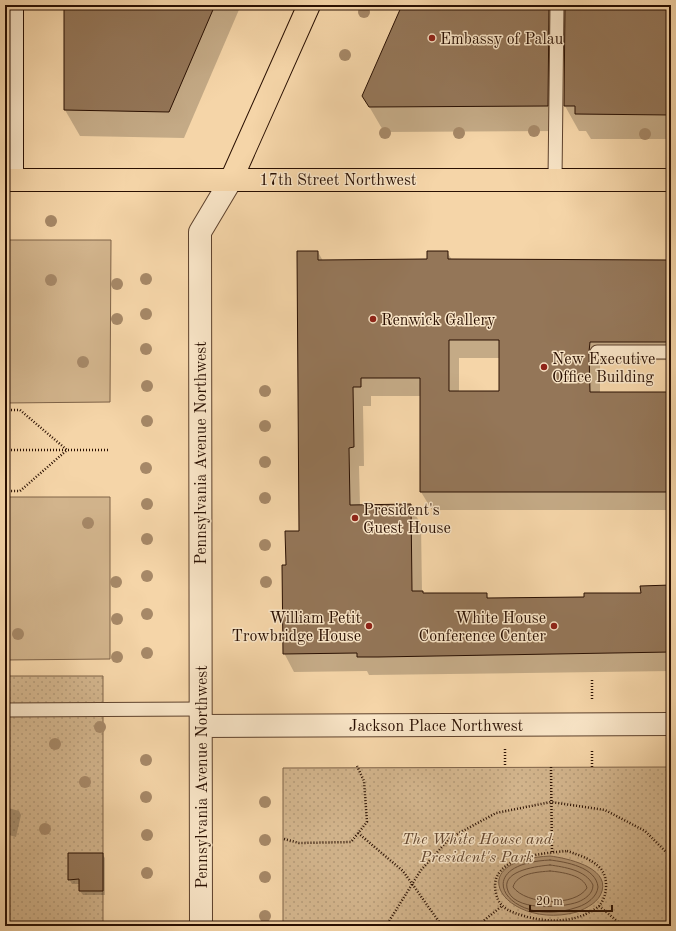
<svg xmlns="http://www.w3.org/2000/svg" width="676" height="931" viewBox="0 0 676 931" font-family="'Old Standard TT',serif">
<defs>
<pattern id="park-dots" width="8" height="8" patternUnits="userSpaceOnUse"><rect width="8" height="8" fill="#d2b48c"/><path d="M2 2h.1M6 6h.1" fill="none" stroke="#b49a77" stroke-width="1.8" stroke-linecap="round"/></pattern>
</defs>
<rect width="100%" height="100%" fill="#f5d5a8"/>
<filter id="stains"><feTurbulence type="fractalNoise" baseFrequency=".005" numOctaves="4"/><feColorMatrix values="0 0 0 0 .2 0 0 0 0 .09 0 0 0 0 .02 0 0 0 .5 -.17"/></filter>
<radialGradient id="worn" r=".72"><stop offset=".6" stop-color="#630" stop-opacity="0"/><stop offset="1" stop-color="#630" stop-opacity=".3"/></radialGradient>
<path fill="#d2b48c" stroke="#7e6247" d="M5,240H111L110,402L5,403Z
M5,497H110V659L5,660Z"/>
<path fill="url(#park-dots)" stroke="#7e6247" d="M5,676H103V926H5Z
M671,767V926H283V768Z"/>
<path fill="#b09270" stroke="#7a5e44" d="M550,856C566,858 609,867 602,891C599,902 587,908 577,912C507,931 456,861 550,856Z"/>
<path fill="#0003" fill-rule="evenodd" d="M65,5H241L184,138L80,136L65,110Z
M404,5H671V139H591L586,131H579L565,106L566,25L563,30L562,131L384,132L363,96Z
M318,252L323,261L428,260L447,252L452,260L671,261V360L600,361V393H671V510H432L421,492V396H371V406H363L364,466H359L360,506H410L421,524L422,592L424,594H486L489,599L585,598L642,594L671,586V671L369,675L367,671L294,672L284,653L287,566L300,532ZM459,358H500V392H459Z
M5,807L19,811L21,815L16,837L5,834Z
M102,854L105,858V895H83L80,891V884H72L69,879Z"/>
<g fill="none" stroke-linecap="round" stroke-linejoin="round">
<path stroke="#6d5139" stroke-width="1" d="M550,860C566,862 596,867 598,887C597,897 587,904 578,907C510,931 464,864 550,860Z
M550,865C564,867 586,870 593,885C593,894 585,899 578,902C561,908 512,912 507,888C503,870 539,866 550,865Z
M550,871C561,872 584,875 587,888C575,907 526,905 513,887C517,873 538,872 550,871Z"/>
</g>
<path fill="#947658" stroke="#2a1002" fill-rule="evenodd" d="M64,5H215L169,112L64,110Z
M402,5H549L548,106L369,107L362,96Z
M565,5H671V115L575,114V106H564Z
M297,251H318V260L427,259V251H448V259L671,260V342H590L589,352L590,392H671V492H420V378H361V387H353L354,447L349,448L350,505L411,504L412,591H423V593H487V598L584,597V593H641L640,586L671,585V652L378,657H357V653L283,654L282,565H286L285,531H299ZM449,340H499V391H449Z
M68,853H103V891H79V879L68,880Z"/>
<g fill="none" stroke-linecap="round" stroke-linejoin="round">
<g stroke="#5d412c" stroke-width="15">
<path id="lane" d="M555,179L557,5
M597,352H671
M5,710L201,709"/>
</g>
<g stroke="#5d412c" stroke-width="24">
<path id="street" d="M201,726L671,724
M201,926L200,232L231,180"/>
</g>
<g stroke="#2a1002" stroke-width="24">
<path id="secondary" d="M12,180V5"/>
</g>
<g stroke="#2a1002" stroke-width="24">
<path id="primary" d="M5,180H671
M231,180L309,5"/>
</g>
<path stroke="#2a1002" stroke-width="2.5" stroke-dasharray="1 2" stroke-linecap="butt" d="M5,410H20L67,450L20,491H5
M5,450H110
M592,680V700
M505,749V767
M551,767L552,852
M592,767V749
M358,833L403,871L442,926
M284,839L299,843L351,842L367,822L364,781L357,766
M567,851C579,855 592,859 601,869C609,879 607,897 599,906C596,909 588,913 584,915C562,924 536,921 515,913C504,909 498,904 496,893C487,857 544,853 567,851Z
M599,906L623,926
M386,926L421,870L450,838L496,813L551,802L605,810L645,831L671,857
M477,926L502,906
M666,926L671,919"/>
<use href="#lane" stroke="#f8e4c6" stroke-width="13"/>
<use href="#street" stroke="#f8e4c6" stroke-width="22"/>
<use href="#secondary" stroke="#f8e4c6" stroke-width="22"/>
<use href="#primary" stroke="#f5d5a8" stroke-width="22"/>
</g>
<g fill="#a68867">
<circle cx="364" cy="12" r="6"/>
<circle cx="345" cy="55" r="6"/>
<circle cx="534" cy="131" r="6"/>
<circle cx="385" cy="133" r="6"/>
<circle cx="459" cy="133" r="6"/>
<circle cx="645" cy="134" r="6"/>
<circle cx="51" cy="221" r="6"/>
<circle cx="146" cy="279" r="6"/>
<circle cx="51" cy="280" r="6"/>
<circle cx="117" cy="284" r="6"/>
<circle cx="146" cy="314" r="6"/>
<circle cx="117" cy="319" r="6"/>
<circle cx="146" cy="349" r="6"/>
<circle cx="83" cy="362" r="6"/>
<circle cx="147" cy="386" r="6"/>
<circle cx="265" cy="391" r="6"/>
<circle cx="147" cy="421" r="6"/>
<circle cx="265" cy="426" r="6"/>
<circle cx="265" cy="462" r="6"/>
<circle cx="146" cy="468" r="6"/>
<circle cx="265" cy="498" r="6"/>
<circle cx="147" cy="504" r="6"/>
<circle cx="88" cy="523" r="6"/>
<circle cx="147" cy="539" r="6"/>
<circle cx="265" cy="545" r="6"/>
<circle cx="147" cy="576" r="6"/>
<circle cx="116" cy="582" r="6"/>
<circle cx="266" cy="582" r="6"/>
<circle cx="147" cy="614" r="6"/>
<circle cx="117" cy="619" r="6"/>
<circle cx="18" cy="634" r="6"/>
<circle cx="147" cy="653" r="6"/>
<circle cx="117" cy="657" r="6"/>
<circle cx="100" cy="727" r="6"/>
<circle cx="55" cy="744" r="6"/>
<circle cx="146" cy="760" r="6"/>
<circle cx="85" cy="782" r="6"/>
<circle cx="146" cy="797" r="6"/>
<circle cx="265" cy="802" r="6"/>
<circle cx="45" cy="829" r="6"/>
<circle cx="147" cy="835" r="6"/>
<circle cx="265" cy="840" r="6"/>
<circle cx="147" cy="873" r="6"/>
<circle cx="265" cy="877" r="6"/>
<circle cx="265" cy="916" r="6"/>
</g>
<g fill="#8f2418" stroke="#f8e4c6" stroke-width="1.5">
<circle cx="432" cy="38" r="4"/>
<circle cx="373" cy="319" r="4"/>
<circle cx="544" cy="367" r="4"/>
<circle cx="355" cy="518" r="4"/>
<circle cx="369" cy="626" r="4"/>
<circle cx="554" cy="626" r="4"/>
</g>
<g text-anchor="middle" stroke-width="3" stroke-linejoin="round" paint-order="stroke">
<g font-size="16" fill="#2a1002" stroke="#f8e4c6" text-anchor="start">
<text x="440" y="44">Embassy of Palau</text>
<text x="381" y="325">Renwick Gallery</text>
<text x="552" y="364">New Executive<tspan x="552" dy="18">Office Building</tspan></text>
<text x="363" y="515">President's<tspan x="363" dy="18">Guest House</tspan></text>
<text x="361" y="623" text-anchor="end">William Petit<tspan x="361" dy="18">Trowbridge House</tspan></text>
<text x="546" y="623" text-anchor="end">White House<tspan x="546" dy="18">Conference Center</tspan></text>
</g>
<g font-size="16" fill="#2a1002" stroke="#f8e4c6">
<text x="338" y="185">17th Street Northwest</text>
<text transform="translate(200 453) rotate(-90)" y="6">Pennsylvania Avenue Northwest</text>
<text x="436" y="731">Jackson Place Northwest</text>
<text transform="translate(201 777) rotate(-90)" y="6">Pennsylvania Avenue Northwest</text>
</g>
<g font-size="16" font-style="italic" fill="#654932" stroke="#f8e4c6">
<text x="477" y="844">The White House and<tspan x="477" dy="18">President's Park</tspan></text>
</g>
</g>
<rect width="676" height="931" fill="none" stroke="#f5d5a8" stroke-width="20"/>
<rect x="6" y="6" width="664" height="919" fill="none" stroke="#2a1002" stroke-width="2"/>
<rect x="10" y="10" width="656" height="911" fill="none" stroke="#2a1002"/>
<path d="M530 905v6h82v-6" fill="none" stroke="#2a1002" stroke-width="2"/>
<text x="536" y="905" font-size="12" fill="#2a1002" stroke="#f8e4c6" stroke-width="3" paint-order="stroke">20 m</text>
<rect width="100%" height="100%" filter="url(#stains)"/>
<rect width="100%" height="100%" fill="url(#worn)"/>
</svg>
